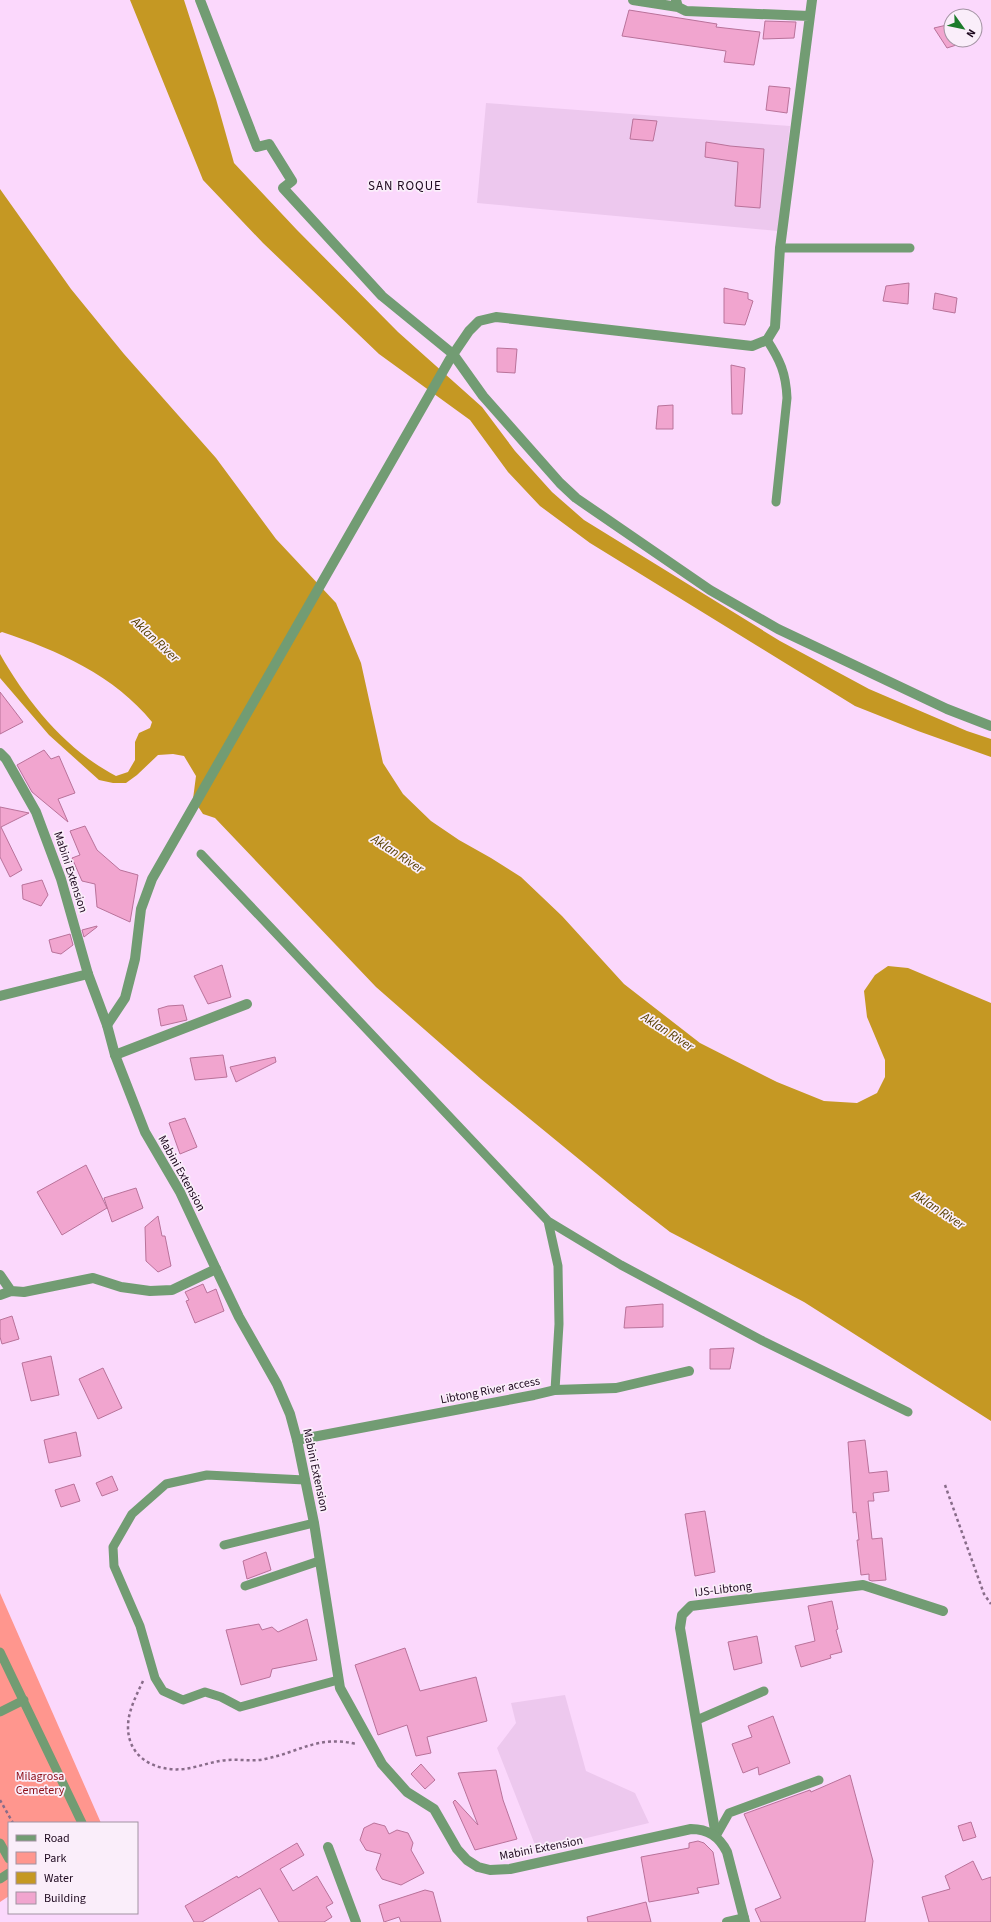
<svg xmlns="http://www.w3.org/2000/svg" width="991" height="1922" viewBox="0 0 991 1922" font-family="'Source Sans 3',sans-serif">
<rect width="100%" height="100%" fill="#fbd8fc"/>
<path fill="#edc8ee" d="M486,103L790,126L778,231L477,203Z
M565,1695L586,1771L635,1793L649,1823L537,1850L497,1748L516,1723L511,1703Z"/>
<path fill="#ff968e" d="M0,1593L101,1823H9V1896L0,1902Z"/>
<path fill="#c59823" d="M130,0H184L216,99L234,163L297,230L398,332L482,407L515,451L552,492L584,520L780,641L869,689L967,731L991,739V757L918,731L855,706L590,543L540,506L508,472L470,420L379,354L263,243L203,180Z
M0,189L71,289L124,354L216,458L276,539L336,603L361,663L383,763L403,794L431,821L459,840L491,858L521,877L562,916L624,984L700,1043L777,1082L824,1101L857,1103L877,1093L885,1077V1060L867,1017L864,991L875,975L888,966L908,968L991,1003V1421L804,1302L670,1232L630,1201L481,1079L376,987L215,818L203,814L193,799L196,776L184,756L173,754L158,755L137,775L126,783H113L99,780L49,735L0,678V654C28,703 66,750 116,776L128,772L135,760V742L139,733L150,728L152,722C115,676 57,650 2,632L0,633Z"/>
<path fill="#f1a5cf" stroke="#b9729a" d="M629,10L717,24L716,27L760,32L754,65L724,62L726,51L622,36Z
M765,21L796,22L794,38L763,39Z
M951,24V40H972L947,48L934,28Z
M769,86L790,88L787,113L766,110Z
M633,119L657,121L653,141L630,139Z
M706,142L730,146L764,149L760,208L735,206L738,162L705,157Z
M909,283L908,304L883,301L886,286Z
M724,288L748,293V299L753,301L745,325L724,323Z
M935,293L957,298L955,313L933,309Z
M497,348L517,349L515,373L497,372Z
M731,365L745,368L742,414H732Z
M673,405V429H656L658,406Z
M0,692L23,722L0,734Z
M44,750L51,759L59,756L75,793L58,799L68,822L32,792L17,765Z
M0,807L29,813L1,827L22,870L10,877L0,857Z
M85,826L97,850L120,870L138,875L130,922L97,907L95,884L82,881L72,858L80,855L70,831Z
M42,880L48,895L41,906L23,899L22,885Z
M97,926V927L84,937L82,930Z
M70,934L73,945L61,954L52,952L49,940Z
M222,965L231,997L208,1004L194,976Z
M183,1005L187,1020L161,1026L158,1009L168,1006Z
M223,1055L227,1077L195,1080L190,1058Z
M275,1057L276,1062L236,1082L230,1067Z
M185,1118L197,1147L180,1154L169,1123Z
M86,1165L107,1208L62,1235L37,1192Z
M136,1188L143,1208L112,1222L104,1198Z
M158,1216L162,1236H165L171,1266L158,1272L146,1261L145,1227Z
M203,1284L207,1293L216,1289L224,1311L195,1323L186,1301L189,1300L185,1292Z
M663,1304V1327L624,1328L626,1307Z
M12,1316L19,1339L2,1344L0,1337V1320Z
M734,1348L730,1369H710V1349Z
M51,1356L59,1395L31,1401L22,1363Z
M103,1368L122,1408L98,1419L79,1379Z
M76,1432L81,1456L49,1463L44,1440Z
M865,1440L869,1473L887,1471L889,1491L873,1493L874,1501H868L872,1539L882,1538L886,1580L872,1581L869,1580V1574L861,1575L857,1540H859L856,1512L853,1513L848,1442Z
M112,1476L118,1490L102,1496L96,1483Z
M74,1484L80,1501L61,1507L55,1490Z
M705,1511L715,1572L695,1576L685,1514Z
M266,1552L271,1570L247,1579L243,1561Z
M832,1601L838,1629L836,1630L842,1652L830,1655L831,1658L801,1667L795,1646L815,1641L808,1606Z
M307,1619L317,1660L272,1669L270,1677L241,1685L226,1630L259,1624L262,1630L272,1627L278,1632Z
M757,1636L762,1663L734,1670L728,1642Z
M405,1648L420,1691L476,1677L487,1721L427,1737L431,1753L416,1756L407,1725L378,1735L355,1665Z
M773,1716L790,1763L759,1775L758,1767L743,1773L732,1744L752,1737L748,1726Z
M421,1764L435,1780L425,1789L411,1774Z
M496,1770L503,1800L517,1839L475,1850L453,1802L455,1800L478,1825L458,1773Z
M850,1775L873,1861L865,1922H761L755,1909L781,1898L744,1814L810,1790L811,1792Z
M971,1822L976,1837L963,1841L958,1826Z
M374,1823L385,1826L389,1834L397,1830L408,1833L413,1843L411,1850L424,1873L401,1885L382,1879L376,1869L381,1854L366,1850L360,1840L364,1828Z
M698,1841L704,1843L713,1852L719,1884L697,1888L699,1893L649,1902L641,1857L689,1848V1843Z
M297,1843L304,1855L280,1869L293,1891L317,1876L333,1903L326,1907L332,1917L324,1922H279L260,1888L202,1922H194L185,1906L237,1876L238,1878Z
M973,1861L982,1880L991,1877V1922H929L922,1897L950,1889L945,1876Z
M425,1890L433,1892L441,1922H401L399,1917L384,1922L379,1905Z
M646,1902L651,1922H588L587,1917Z"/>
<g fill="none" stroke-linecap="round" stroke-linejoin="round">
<path stroke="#886c89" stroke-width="2.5" stroke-dasharray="3 3" stroke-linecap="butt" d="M945,1485L984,1594L991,1604
M143,1681C136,1696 128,1711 128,1727C128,1758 156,1772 184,1769C199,1767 213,1761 228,1760C240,1759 253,1762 265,1759C300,1752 318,1735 356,1744
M0,1800L13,1823"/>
<path stroke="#729c73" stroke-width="9" d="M780,248H910
M767,340C780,360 786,373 787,398L776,502
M201,854L548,1221L621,1265L763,1341L908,1412
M548,1221L558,1266L559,1324L555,1390
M305,1480L207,1475L166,1484L132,1514L113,1547L114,1566L140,1626L155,1678L163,1691L183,1700L205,1692L221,1697L240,1707L338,1680
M224,1545L314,1523
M245,1586L319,1561
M0,1652L82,1823
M0,1712L24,1700
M697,1720L764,1691
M716,1836L729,1813L819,1780
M0,1843L9,1859
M0,1879L9,1873"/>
<path stroke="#729c73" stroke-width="10" d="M200,0L257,147L269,144L292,181L283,188L382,296L453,354L483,396L560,483L576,498L710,590L778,629L947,709L991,726
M633,0L678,7
M676,0L678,7L686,11L809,16
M0,996L88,974
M107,1025L125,998L135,959L141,909L152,879L450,359L469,331L479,321L496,317L752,346L767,340L775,327L780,248L812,0
M115,1055L247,1004
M0,1275L11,1291L24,1292L93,1278L121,1287L150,1291L172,1290L216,1269
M0,1295L11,1291
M297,1440L534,1395L555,1390L616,1388L689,1371
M716,1836L680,1628L682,1615L691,1606L863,1585L943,1611
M328,1847L356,1922
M727,1922L744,1918"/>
<path stroke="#729c73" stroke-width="10" d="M0,753L6,759L36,812L61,879L88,974L107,1025L115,1055L145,1132L180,1192L216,1269L239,1317L277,1384L290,1414L297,1440L314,1523L340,1688L382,1764L407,1792L434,1809L457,1849L467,1860L478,1867L490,1870L510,1869L691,1829C708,1829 719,1836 727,1852L745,1922"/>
</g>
<g text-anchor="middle" stroke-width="3.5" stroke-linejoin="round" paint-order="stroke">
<g font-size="12" fill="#1d081e" stroke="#faeefa">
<text transform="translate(71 872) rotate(72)" y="4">Mabini Extension</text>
<text transform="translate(182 1173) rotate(61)" y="4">Mabini Extension</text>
<text transform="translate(490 1390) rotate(-11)" y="4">Libtong River access</text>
<text transform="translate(316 1470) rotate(78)" y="4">Mabini Extension</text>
<text transform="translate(723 1589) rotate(-7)" y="4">IJS-Libtong</text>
<text transform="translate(541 1848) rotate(-11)" y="4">Mabini Extension</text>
</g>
<g font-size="12" fill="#8d0e17" stroke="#faeefa">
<text x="40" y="1780">Milagrosa<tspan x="40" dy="14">Cemetery</tspan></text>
</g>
<g font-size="13" letter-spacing="1" fill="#1d081e" stroke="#faeefa">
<text x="405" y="190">SAN ROQUE</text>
</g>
<g font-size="13" font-style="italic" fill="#574000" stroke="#faeefa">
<text transform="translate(156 639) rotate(43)" y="5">Aklan River</text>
<text transform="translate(398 853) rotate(33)" y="5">Aklan River</text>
<text transform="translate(668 1031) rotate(33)" y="5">Aklan River</text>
<text transform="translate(939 1209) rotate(33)" y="5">Aklan River</text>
</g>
</g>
<rect x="8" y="1822" width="130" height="92" fill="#faeefa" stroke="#a292a2"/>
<rect x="16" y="1835" width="20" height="6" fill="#729c73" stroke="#a292a2"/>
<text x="44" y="1842" font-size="12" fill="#1d081e">Road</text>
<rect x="16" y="1852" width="20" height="12" fill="#ff968e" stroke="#a292a2"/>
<text x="44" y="1862" font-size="12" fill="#1d081e">Park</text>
<rect x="16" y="1872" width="20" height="12" fill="#c59823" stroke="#a292a2"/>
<text x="44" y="1882" font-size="12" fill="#1d081e">Water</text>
<rect x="16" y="1892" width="20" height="12" fill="#f1a5cf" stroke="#a292a2"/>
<text x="44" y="1902" font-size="12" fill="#1d081e">Building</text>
<g transform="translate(963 28) rotate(123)"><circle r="19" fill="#faeefa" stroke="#a292a2"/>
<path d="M0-3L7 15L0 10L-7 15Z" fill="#1c7b2b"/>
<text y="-6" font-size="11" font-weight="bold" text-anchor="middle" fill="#1d081e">N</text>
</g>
</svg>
